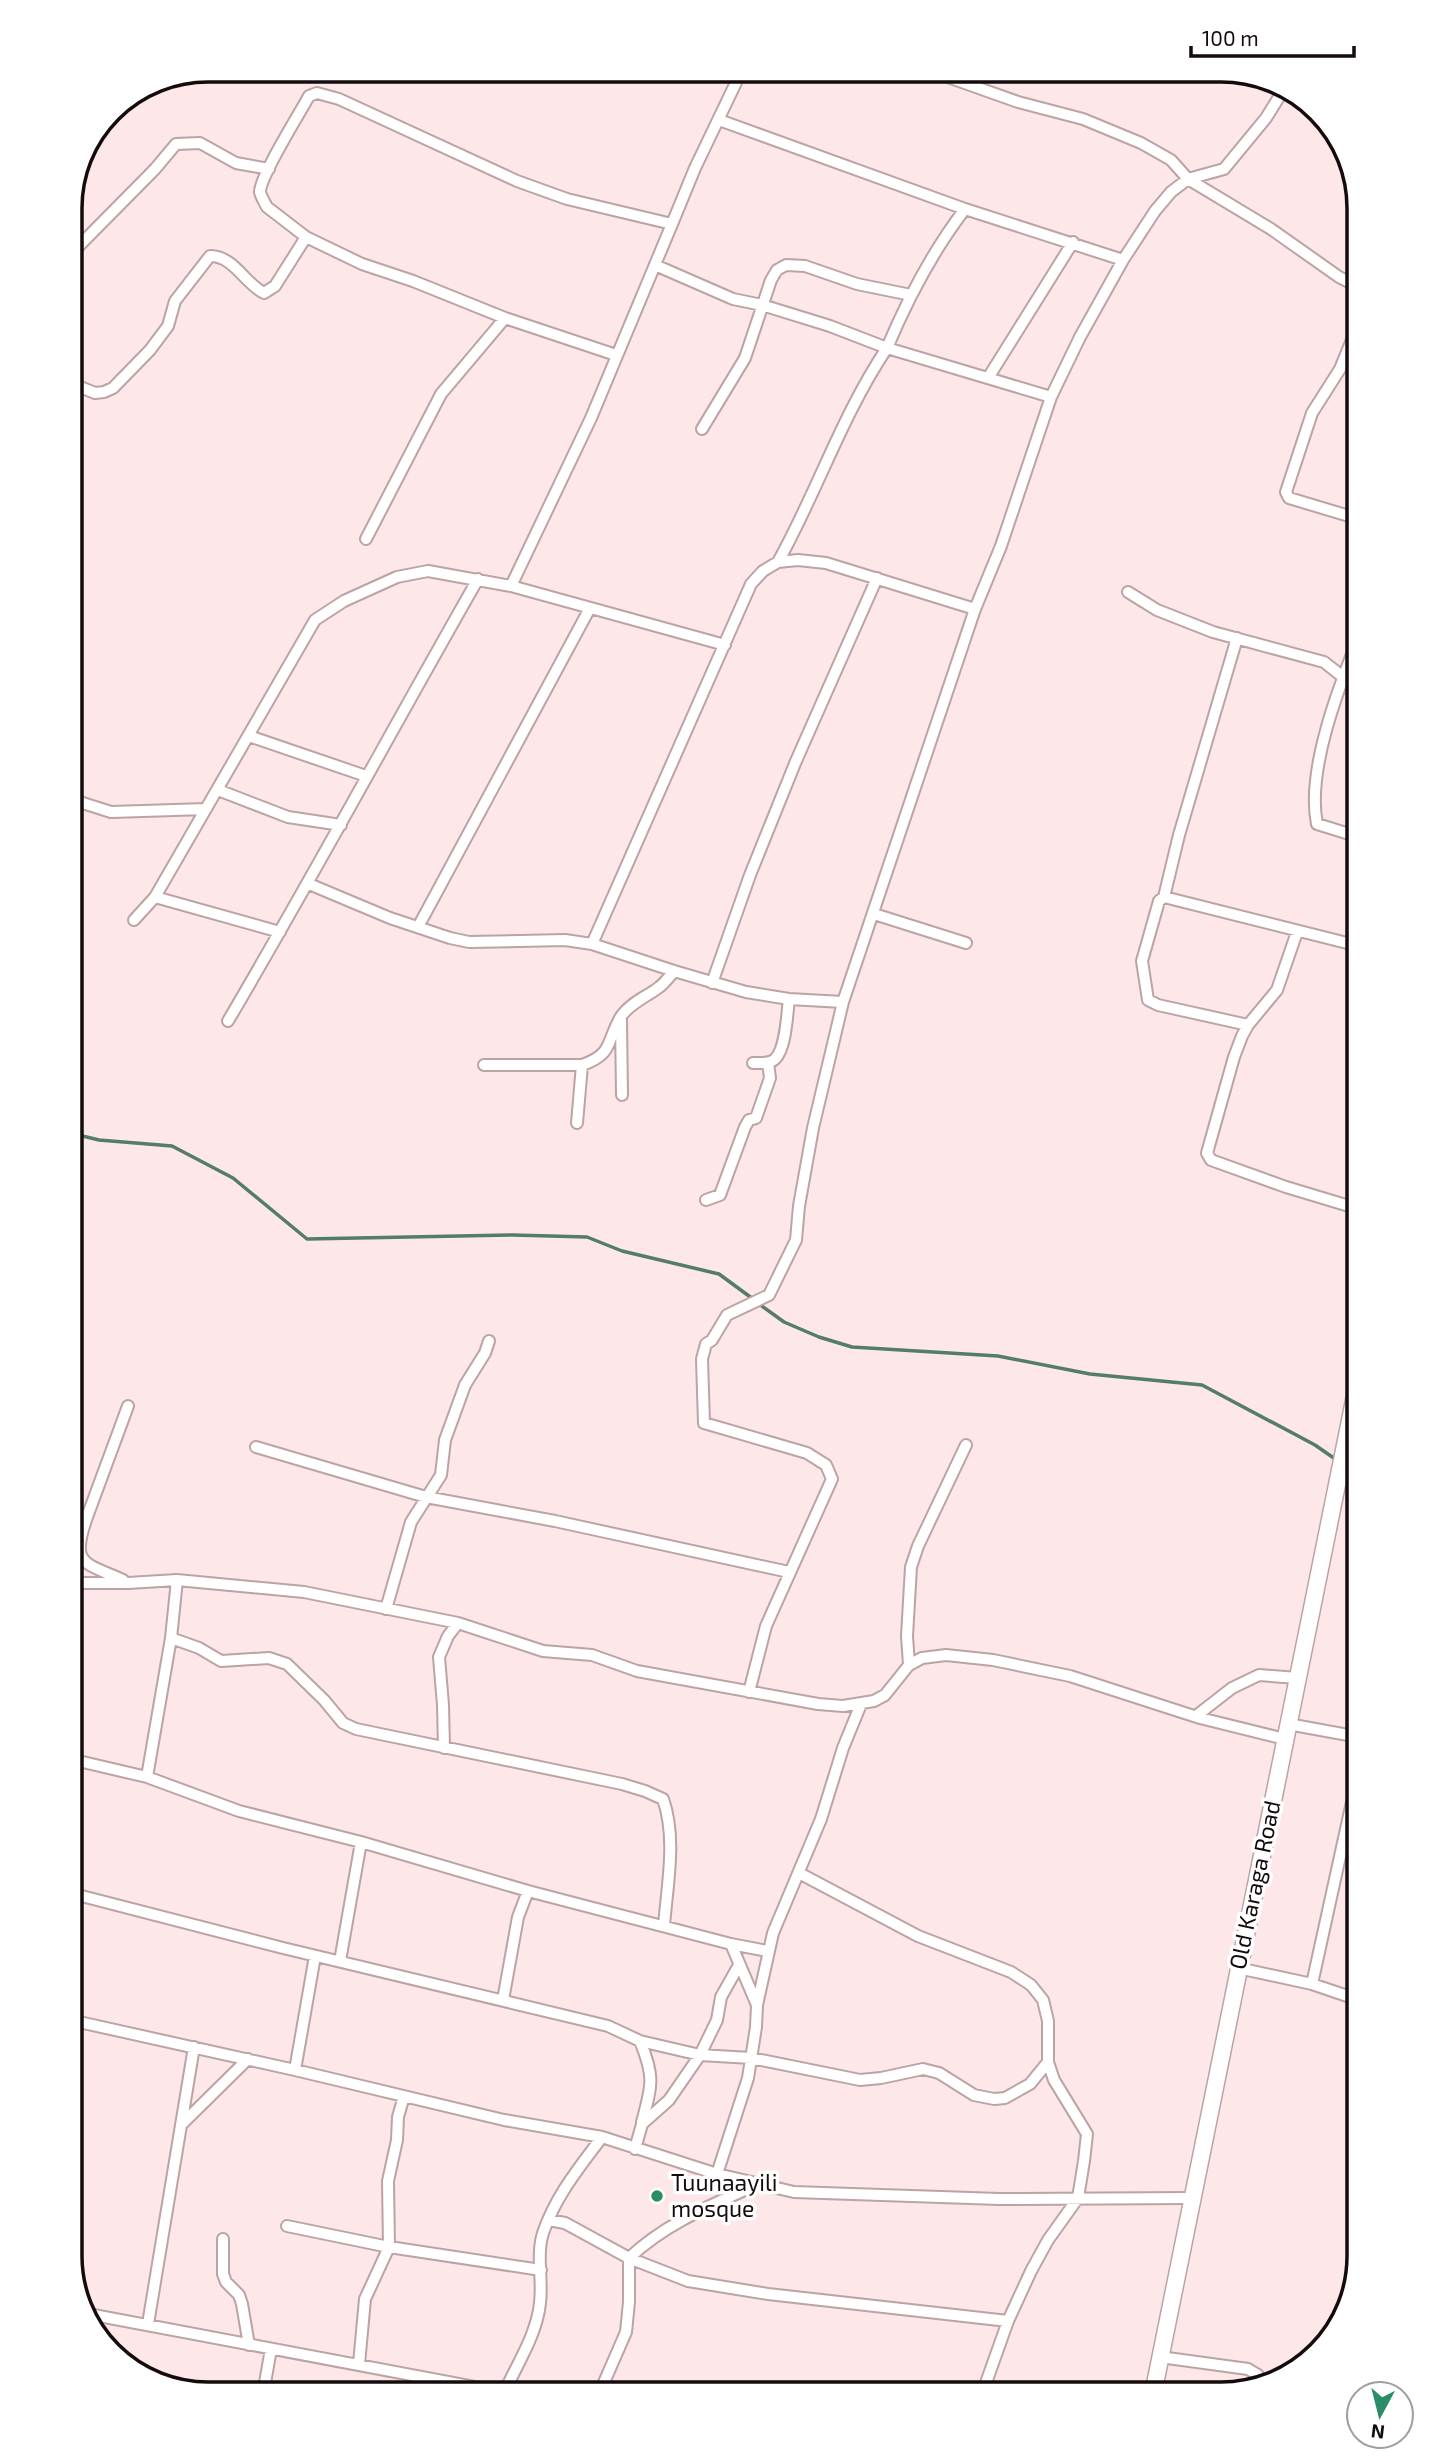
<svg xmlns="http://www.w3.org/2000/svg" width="1429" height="2464" viewBox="0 0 1429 2464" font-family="'Exo 2',sans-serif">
<rect width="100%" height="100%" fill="#fde7e8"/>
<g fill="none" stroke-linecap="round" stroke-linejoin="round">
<path stroke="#537d68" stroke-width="3.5" d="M70,1133L99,1140L172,1146L233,1178L307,1239L513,1235L587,1237L622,1251L719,1274L753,1299
M759,1304L784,1322L819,1337L852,1347L998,1356L1090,1374L1202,1385L1315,1445L1338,1461
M1347,1468L1359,1477"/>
<g stroke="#bca3a4" stroke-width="14">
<path id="street" d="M928,70L1018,102L1083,119L1141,143L1171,160L1188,179L1271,229L1339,277L1359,287
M719,120L965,209L1123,260
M965,209C932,252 908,298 887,348L1051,397
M70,255L155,169L176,144L200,143L236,163L269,169
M655,265L733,299L762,305L830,326L887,348C842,415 817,492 778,562
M616,355L505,318L413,281L362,264L306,237L267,207C265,203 261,197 260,192C260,176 300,113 309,96L317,93L339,99L517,181L567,199L672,224L695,168L742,70
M988,378L1073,242
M70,383L95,393L104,392L113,388L150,350L168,326L175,301L210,256C234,256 245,284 264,293L275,286L306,237
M702,429L745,358L771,280L777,270L786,265L805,266L857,284L911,295
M1359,519L1289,498L1286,492L1312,413L1340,369L1359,323
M366,539L441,394L505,318
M511,586L591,418L672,224
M1128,592L1157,610L1213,632L1324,662L1343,677
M249,736L366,776
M218,790L288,817L341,825
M70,799L111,812L206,809
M1359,837L1317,824C1306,771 1339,686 1359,637
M309,884L390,918L450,938L469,942L565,940L592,944L674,971L746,992L789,999L843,1002L975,609L1001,546L1051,397L1080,337L1123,260L1155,211L1171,192L1188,179L1224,169L1266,118L1284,89
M155,897L280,932
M1164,897L1179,835L1237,638
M874,914L966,943
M134,920L155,897L315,620L344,601L397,577L428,571L511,586L725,645
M418,927L590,608
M1297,932L1277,990L1248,1025L1242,1036L1234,1057L1207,1153L1211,1160L1286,1187L1359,1209
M592,944L751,584L763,571L778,562L798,560L826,563L975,609
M712,983L750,875L796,761L877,578
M621,1020L622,1095
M228,1021C314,875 394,726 478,579
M1248,1025L1158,1005L1148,1000L1142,961L1159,901L1164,897L1359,946
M753,1063C760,1063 770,1064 775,1059C786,1049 787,1014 789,999
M484,1065H582
M577,1123L582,1065C615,1054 606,1039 622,1015C632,1002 646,997 658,988C664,984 669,977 674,971
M706,1200L720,1195L745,1127L749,1120L756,1118L770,1078L768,1063
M256,1447L426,1497L555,1521L789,1572
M70,1511L87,1517C70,1565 83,1562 123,1580
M87,1517L128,1406
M70,1583H128L177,1580L304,1592L458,1623L543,1651L592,1655L637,1671L818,1704L843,1706L874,1701L885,1695L909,1665L922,1658L946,1655L993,1660L1070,1676L1200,1718L1285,1739
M386,1609L411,1522L441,1475L445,1440L465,1385L485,1353L489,1341
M171,1638L199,1648L221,1661L269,1658L287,1664L324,1700L343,1723L356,1729L622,1784L645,1791L663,1799C677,1838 667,1886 664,1926
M909,1665L907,1636L911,1567L918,1546L966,1445
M749,1692L766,1626L832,1479L826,1465L807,1453L704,1423L702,1359L706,1344L712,1340L727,1315L769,1295L796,1240L799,1206L813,1128L843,1002
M1196,1716L1232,1688L1259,1675L1297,1678
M1288,1724L1359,1737
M444,1748L443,1705L439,1657L448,1636L458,1623
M70,1759L147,1777L239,1811L361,1842L528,1891L731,1944L767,1951
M147,1777L171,1638L177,1580
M799,1873L918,1936L1011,1972L1031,1985L1043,2000L1048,2021V2062L1054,2080L1087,2134L1084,2161L1078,2198L1048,2240L1031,2271L1008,2321L982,2394
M70,1893L283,1948L608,2026L640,2041L700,2055L751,2058L860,2080L881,2078L923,2069L939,2073L974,2095L994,2099L1005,2098L1030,2084L1048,2062
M340,1961L361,1842
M1238,1968L1312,1984L1359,2000
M1312,1984L1359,1770
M503,2000L518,1917L528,1891
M757,2005L773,1933L821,1819L843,1748L861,1704
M70,2020L295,2070L504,2120L602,2137L717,2174L794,2192L999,2199L1191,2198
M1359,2031L1357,2022L1359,2007
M640,2041C655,2077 652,2085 642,2122
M295,2070L315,1956
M181,2125L248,2059
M635,2149L642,2124L669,2100L700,2055L717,2020L721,1997L739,1965
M717,2174L748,2078L756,2027L757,2005L731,1944
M548,2220L565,2223L629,2258L688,2281L768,2294L1008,2321
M287,2226L389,2247L541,2270
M223,2239V2274L226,2282L239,2295L242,2304L249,2345
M83,2313L512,2394
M148,2324L194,2047
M1160,2357L1248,2369L1258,2375L1259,2385
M359,2364L365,2299L389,2247L388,2181L397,2140L398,2117L404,2096
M504,2393C517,2364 537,2334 540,2303C543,2280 536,2255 543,2233C556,2195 579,2168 602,2137
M263,2394L271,2349
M599,2394L626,2332L629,2302V2258C666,2223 712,2205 758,2184"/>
</g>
<g stroke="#bca3a4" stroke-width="19">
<path id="secondary" d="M1153,2394L1359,1376"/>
</g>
<use href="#street" stroke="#fff" stroke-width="10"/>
<use href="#secondary" stroke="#fff" stroke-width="16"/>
</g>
<circle fill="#2b8d67" stroke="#fff" stroke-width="2.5" cx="657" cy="2196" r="7"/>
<g text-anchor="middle" stroke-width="7" stroke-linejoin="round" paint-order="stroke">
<g font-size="23" fill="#140b0c" stroke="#fff">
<text transform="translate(1255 1885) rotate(-78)" y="8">Old Karaga Road</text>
</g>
<g font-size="23" fill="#140b0c" stroke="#fff" text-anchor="start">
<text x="671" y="2191">Tuunaayili<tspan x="671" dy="26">mosque</tspan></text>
</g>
</g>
<path d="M0 0H1429V2464H0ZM208 82H1221A126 126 0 0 1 1347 208V2256A126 126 0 0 1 1221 2382H208A126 126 0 0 1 82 2256V208A126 126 0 0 1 208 82Z" fill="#fff" fill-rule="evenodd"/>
<path fill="none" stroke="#140b0c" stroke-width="3.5" d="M208 82H1221A126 126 0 0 1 1347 208V2256A126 126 0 0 1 1221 2382H208A126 126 0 0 1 82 2256V208A126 126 0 0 1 208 82Z"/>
<g transform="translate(1380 2415) rotate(187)"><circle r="33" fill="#ffffff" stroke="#a19d9e" stroke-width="2"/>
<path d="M0-5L12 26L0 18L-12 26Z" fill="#2b8d67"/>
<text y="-10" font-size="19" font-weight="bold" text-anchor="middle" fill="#140b0c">N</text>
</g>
<path d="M1191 46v10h163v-10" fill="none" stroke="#140b0c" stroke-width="3.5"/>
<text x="1202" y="46" font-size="21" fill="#140b0c" stroke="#ffffff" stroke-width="5" paint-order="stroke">100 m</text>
</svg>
